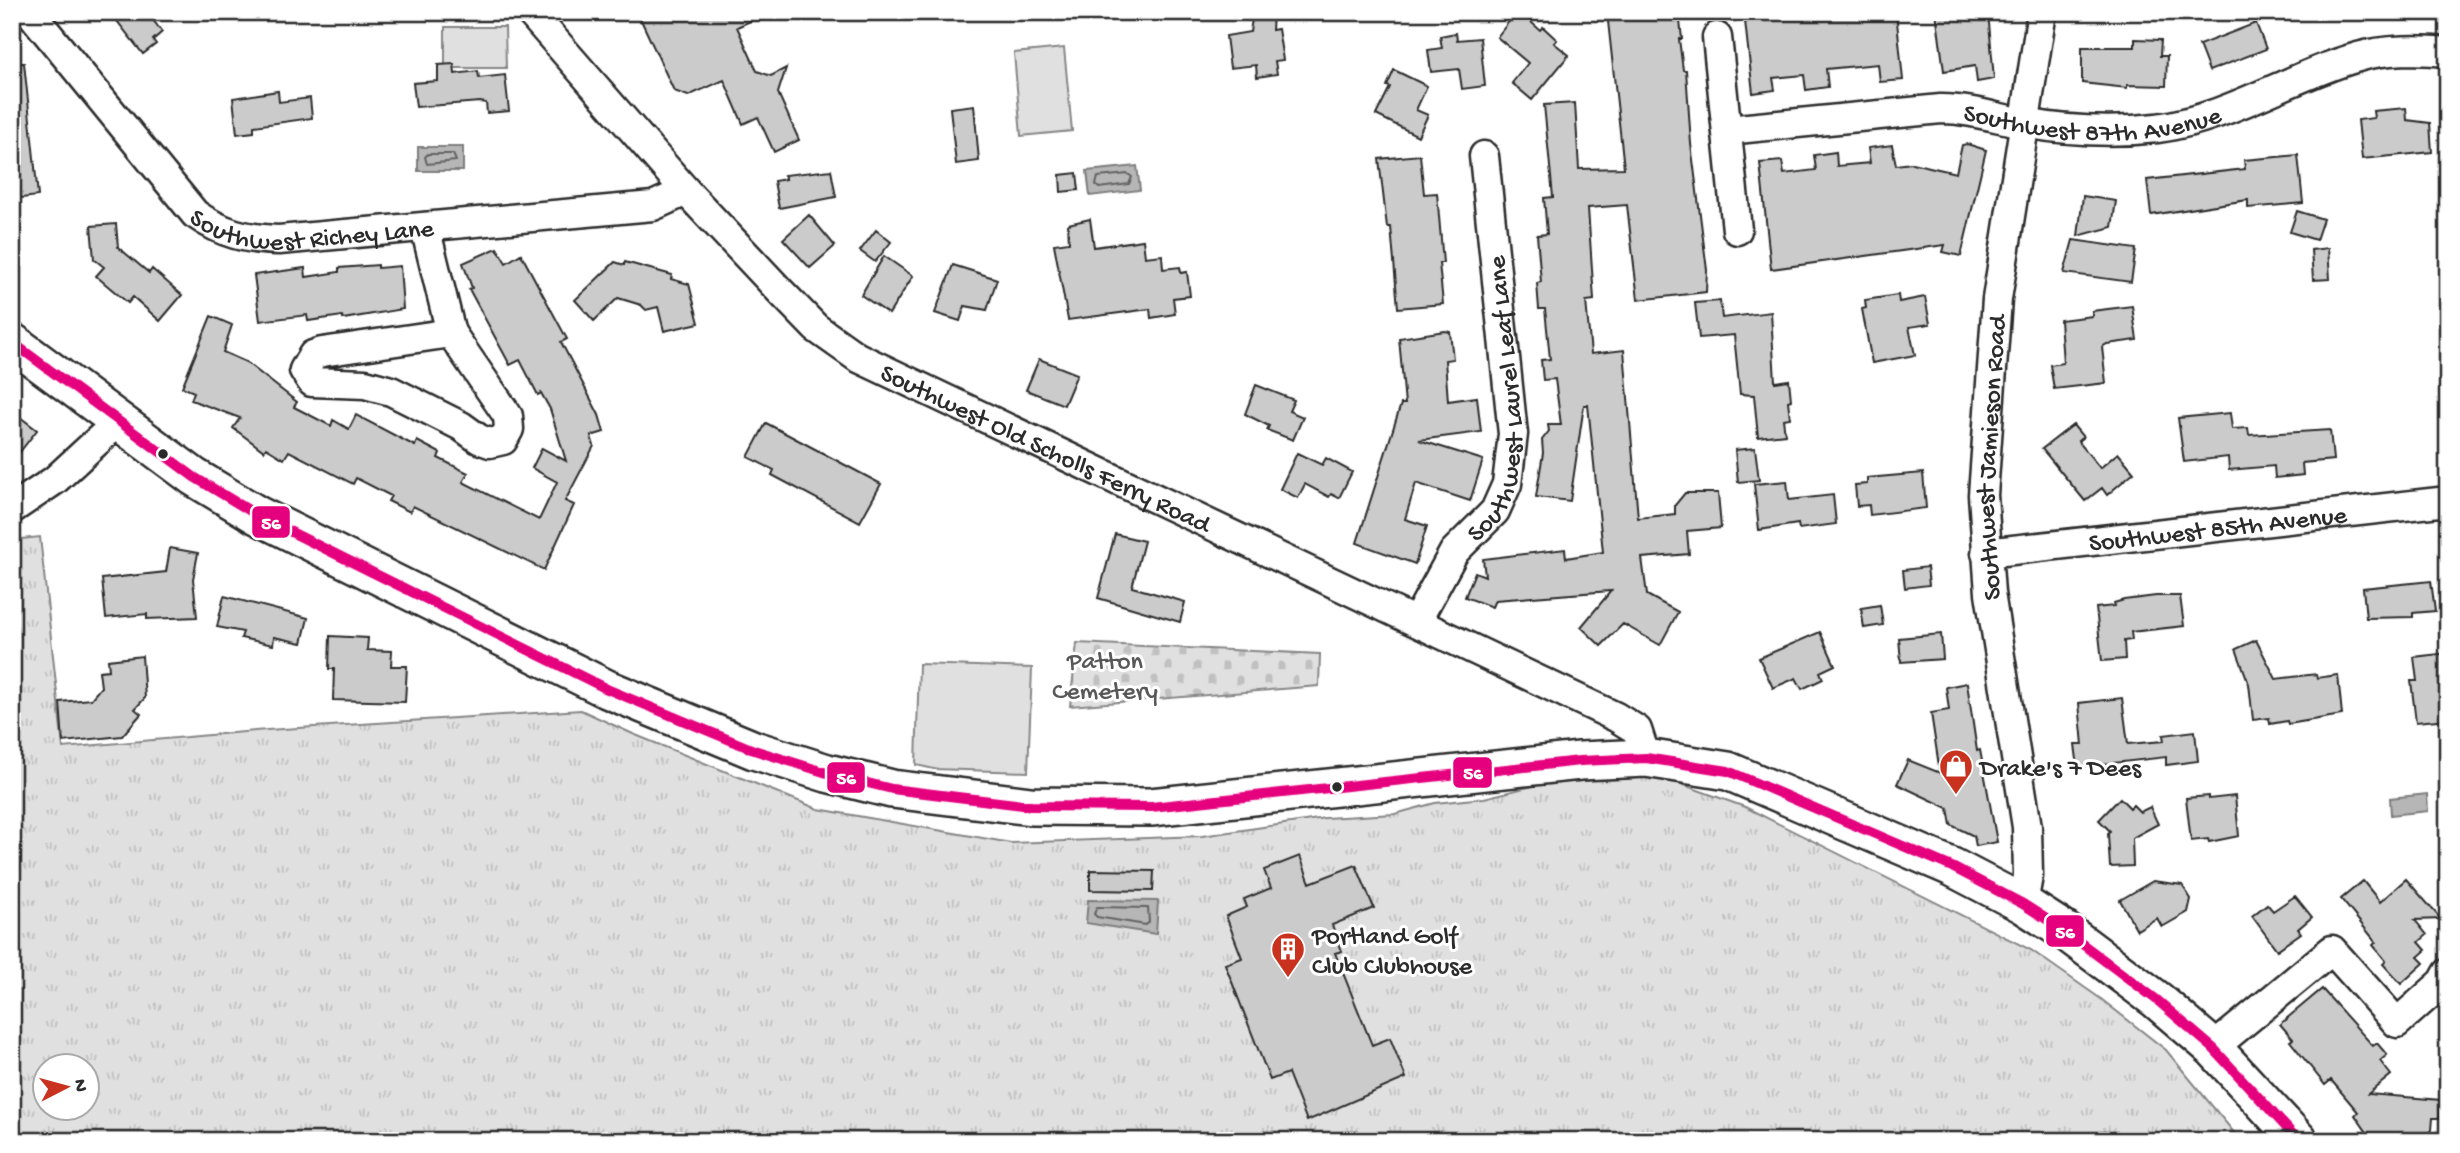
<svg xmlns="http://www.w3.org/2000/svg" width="2460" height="1153" viewBox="0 0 2460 1153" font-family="'Gochi Hand',sans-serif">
<defs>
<pattern id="grass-tufts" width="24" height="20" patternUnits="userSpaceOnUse" patternTransform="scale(1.75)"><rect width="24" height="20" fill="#e0e0e0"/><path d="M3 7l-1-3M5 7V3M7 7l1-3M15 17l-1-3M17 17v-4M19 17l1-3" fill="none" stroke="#c0c0c0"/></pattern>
<pattern id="cemetery-stones" width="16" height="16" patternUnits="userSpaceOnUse" patternTransform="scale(1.75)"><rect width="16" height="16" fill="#e0e0e0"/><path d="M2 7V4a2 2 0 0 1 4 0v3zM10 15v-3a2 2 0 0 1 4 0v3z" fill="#c0c0c0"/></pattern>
</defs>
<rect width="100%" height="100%" fill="#fff"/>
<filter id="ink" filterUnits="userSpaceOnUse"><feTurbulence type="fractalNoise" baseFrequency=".0143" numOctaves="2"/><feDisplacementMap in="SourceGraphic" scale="14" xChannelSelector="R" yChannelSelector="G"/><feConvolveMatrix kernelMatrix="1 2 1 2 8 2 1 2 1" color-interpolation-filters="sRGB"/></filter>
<g filter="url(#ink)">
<path fill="url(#grass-tufts)" stroke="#868686" stroke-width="2" fill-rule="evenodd" d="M40,537L63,748L267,730L581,710L633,734L818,809L1011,843L1202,836L1325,818L1395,814L1435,803L1484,798L1545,783L1659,776L1745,807L2031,950L2101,999L2166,1050L2241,1141H12V540ZM46,1066H88V1108H46Z"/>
<path fill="url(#cemetery-stones)" stroke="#868686" stroke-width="2" d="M1077,643L1320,654L1319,686L1070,706Z"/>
<path fill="#e0e0e0" stroke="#868686" stroke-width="2" d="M445,27H505L506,68H445Z
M1064,48L1072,131L1021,136L1014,53Z
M919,664L1032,668L1028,772L934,769L916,765Z"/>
<path fill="#b6b6b6" stroke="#7e7e7e" stroke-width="2" d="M418,147H463V171H418Z
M1137,166L1140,190L1090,196L1087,171Z
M2427,794L2428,811L2391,815L2390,798Z
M1088,900L1158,901L1156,934L1086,923Z"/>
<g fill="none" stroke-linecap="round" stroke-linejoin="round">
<path stroke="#636363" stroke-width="2" d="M428,154H453L456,161L427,164L425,157Z
M1128,174L1132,177L1129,184L1099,188L1096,185L1098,177Z
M1097,907L1148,908L1149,922L1146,925L1097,917L1094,914Z"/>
</g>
<path fill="#cbcbcb" stroke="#2b2b2b" stroke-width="2" d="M110,12H147L162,32L153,40L156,44L143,54Z
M652,12H770L737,27L757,71L771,76L786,68L778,93L799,140L774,152L758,117L743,124L724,80L688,96L674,91L640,18Z
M1253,12H1273L1272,30L1278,29L1283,60L1275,61L1277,74L1257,77L1256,65L1230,68L1226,36L1250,32Z
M1607,12H1679L1682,39H1679L1683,70H1686L1691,144L1707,270L1706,292L1638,300L1627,205L1588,208L1594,300L1586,301L1591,354L1624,350L1638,518L1675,514V505L1685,493H1718L1721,528L1687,531L1689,554L1642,558L1647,595L1678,612L1660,645L1623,624L1601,646L1581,627L1611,591L1495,600L1492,607L1465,597L1475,572L1485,576L1483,559L1565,549L1566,558L1603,552L1588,405H1584L1570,501L1536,497L1543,453L1542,440L1549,431L1548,425H1561L1555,379L1543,380L1541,360L1550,359L1545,309H1539L1537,283L1541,282L1537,235L1547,234L1544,198L1553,197L1544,105L1575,103L1579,169L1624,168Z
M1744,12H1896L1903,80L1880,82L1878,64L1826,69L1828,87L1806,90L1804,75L1773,78L1775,90L1753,93Z
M1936,12H1988L1994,79L1977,82L1975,66L1944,71Z
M1514,15L1521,20L1524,16L1540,30L1543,27L1557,40L1554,43L1569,55L1532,100L1512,83L1528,63L1497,37Z
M2256,23L2266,49L2209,71L2199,45Z
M1456,33L1457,40L1480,38L1485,86L1462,89L1459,69L1431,72L1428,50L1442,48L1440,36Z
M2135,39L2161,40L2160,56H2167L2166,86L2127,85V88L2082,83V47H2135Z
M12,63H24L38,196L22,198L12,190Z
M454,64L455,74L478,71L479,78L505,75L509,111L487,113L486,103L480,102L416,107L413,83L438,81V65Z
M1394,70L1427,86L1416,110L1428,115L1418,136L1376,115L1390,87L1387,86Z
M278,91L279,102L310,98L312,118L254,126V132L237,134L233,98Z
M974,105L979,161L956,164L950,108Z
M2406,108L2407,120L2430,123L2432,152L2362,159L2358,120L2374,118L2373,111Z
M1967,144L1986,150L1961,256L1943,252L1945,245L1771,269L1760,163L1782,161L1784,174L1816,170L1814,155L1836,152L1837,166L1870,163L1868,148L1892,145L1896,165L1912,163L1956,173L1962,145Z
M1420,155L1424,194L1437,193L1443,263H1439L1443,304L1398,308L1391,227H1387L1379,159Z
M2298,155L2303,203L2248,208V200L2151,215L2147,180L2245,169L2244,160Z
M831,170L836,197L779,208L774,181L786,179L784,175Z
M1077,173L1079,190L1061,192L1060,175Z
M2083,196L2116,201L2112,227L2078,236Z
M2297,211L2323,219L2316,240L2290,232Z
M809,215L835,246L810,268L783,239Z
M1090,219L1094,247L1143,240L1145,257L1162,255L1163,269L1180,267L1181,273L1187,272L1190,296L1173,298L1175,314L1151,318L1150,309L1068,320L1054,244L1069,242L1068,224Z
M116,224L118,247L149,273L152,269L182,295L160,321L133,297L128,303L96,276L104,267L94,259L91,226Z
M876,230L891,242L875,262L860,251Z
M2073,240L2136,249L2131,282L2064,273Z
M497,248L506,263L521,254L567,339L561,342L599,415L604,432L591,436L594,446L565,501L574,505L544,570L413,506L410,512L388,501L391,496L356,478L353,484L289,451L284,459L266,448L264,451L233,428L240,418L191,400L194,392L182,387L211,316L232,325L223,352L246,362L297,402L294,407L331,426L333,420L349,429L356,415L415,446L417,441L440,453L438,458L468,473L463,482L539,520L557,482L532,468L542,448L566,461L550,409L541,393L538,395L520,360L510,365L469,289L472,288L463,263Z
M2328,248L2330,279L2313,280L2311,250Z
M884,256L913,276L889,314L861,295Z
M615,262L624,265L625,262L672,275L671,279L689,284L699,323L664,331L658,307L646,310L641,305L618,298L594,321L575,300Z
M378,265V268L400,266L403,309L343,319L342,316L308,321L307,315L260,321L254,275L305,268L306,277L339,272V268Z
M953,265L997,279L987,310L965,306L960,321L935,313Z
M1898,295L1899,302L1925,297L1930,324L1909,327L1915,355L1872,363L1862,309L1866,308L1865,300Z
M1720,301L1722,318L1771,312L1775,382L1789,380L1791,400L1788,401L1790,418L1783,419L1785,434L1758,437L1754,395L1740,394L1734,335L1699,338L1695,303Z
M2132,306L2137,340L2107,344L2102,347L2106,383L2054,389L2050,365L2063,363L2060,320L2092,316V311Z
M1445,331L1450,332L1453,359L1445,360L1448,401L1477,397L1481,432L1419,440L1483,460L1470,501L1416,483L1405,519L1427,526L1415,564L1357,543L1401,404H1405L1399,338Z
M1039,359L1077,374L1064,405L1026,390Z
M1256,385L1294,400L1289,411L1303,417L1293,440L1267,430L1269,426L1245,414Z
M12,411L37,430L12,462Z
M2230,413L2232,429L2248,428L2249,435L2330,430L2333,460L2302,463L2303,475L2275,478L2274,466L2229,470L2228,457L2184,462L2178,418Z
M766,423L881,484L860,522L772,475L774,470L748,457Z
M2073,425L2083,437L2078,441L2100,468L2118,453L2134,472L2107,495L2102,488L2085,501L2042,449Z
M1755,448L1759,480L1738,482L1735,450Z
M1297,453L1322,465L1326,458L1352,472L1339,498L1331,494L1329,497L1305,484L1298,498L1280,489Z
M1923,473L1926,508L1870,515L1869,505L1857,506L1855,485L1867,484V478Z
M1787,481L1789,500L1833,495L1836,524L1799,529L1798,524L1759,530L1754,484Z
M1115,534L1144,541L1132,587L1185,602L1180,622L1098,598Z
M170,548L198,553L193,579L197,617L147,619V614L106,618L102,579L166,572Z
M1927,567L1929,585L1905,588L1903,570Z
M2431,581L2435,611L2413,613V617L2366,618L2363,588Z
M224,596L308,618L302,643L274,637L273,645L241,638L243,632L217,627Z
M2156,596H2180L2184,626L2131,632L2132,640L2124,641L2125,659L2102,661L2096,608L2115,606L2114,603L2124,600Z
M1880,605L1883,625L1864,628L1861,608Z
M1820,632L1835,665L1820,672L1823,679L1802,689L1796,678L1773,688L1759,658Z
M1941,634L1943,659L1901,662L1899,638Z
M330,636L368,638L367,650L392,651L391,666H407L405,702L333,700L334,669H329Z
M2256,640L2276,679L2316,674L2317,678L2338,675L2342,715L2288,724L2287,721L2270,724L2269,718L2253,720L2249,684L2236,649Z
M2448,653V719L2416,722L2411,681H2417L2414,657Z
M142,656L145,698L135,709L141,714L122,736L63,742L60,702L91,699L101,687L99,671L109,670L108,660Z
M1967,683L1977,751L1980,750L1997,842L1976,846L1974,836L1951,825L1948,808L1897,784L1908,760L1940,773L1931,713L1949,710L1946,687Z
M2122,698L2128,744L2164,741L2163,735L2195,731L2198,761L2166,765V757L2078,767L2075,745H2083L2079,703Z
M2209,796V799L2235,796L2239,836L2209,842L2208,839L2191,841L2186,798Z
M2120,798L2130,808L2133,805L2140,812L2150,807L2158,824L2132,838L2133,866L2110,867L2108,834L2110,831L2099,820Z
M1300,856L1310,883L1356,865L1374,908L1332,925L1342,951L1335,953L1372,1045L1390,1038L1406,1078L1307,1121L1288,1073L1270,1080L1225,964L1242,958L1226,916L1247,907L1244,899L1271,888L1264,870Z
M1090,870L1154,871L1153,891L1090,890Z
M2406,879L2441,919L2415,920L2427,935L2419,942L2426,950L2418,957L2424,963L2401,984L2383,964L2386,961L2373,945L2376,942L2341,899L2363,881L2380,902Z
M2153,881L2182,885L2191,899L2188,912L2162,927L2157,918L2137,930L2120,900Z
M2295,896L2312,917L2298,929L2301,933L2277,950L2252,916L2267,904L2273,911Z
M2322,989L2373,1046L2377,1043L2387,1055L2380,1061L2391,1075L2368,1094L2441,1100L2440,1118H2433L2432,1130L2423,1136V1141H2373L2355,1115L2358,1112L2331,1080L2325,1085L2290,1041L2293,1039L2280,1024Z"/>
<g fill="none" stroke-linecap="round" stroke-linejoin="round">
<g stroke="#2b2b2b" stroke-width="33">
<g id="minor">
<path id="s1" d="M30,12L195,214C222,233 245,239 279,240L653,206L686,191"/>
<path id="s2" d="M530,12L686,191L781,292L816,328L857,357L1616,717L1637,730L1646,758"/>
<path d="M1717,37L1737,230"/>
<path id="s3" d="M1727,130L1941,109C1970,109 1996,118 2024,123C2068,131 2113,133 2157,128C2228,119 2290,76 2358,57C2384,49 2420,49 2448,52"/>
<path d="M425,227L451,333L508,416L509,429L503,440L490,443L479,439L461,426L391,391L365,384L312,382L304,370L313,355L322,352L451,333"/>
<path d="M12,509L55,480L118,422"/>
<path id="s4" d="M1986,553L2448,501"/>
<path id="s5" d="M1417,620L1454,552L1495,511L1507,484L1513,434L1484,156"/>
<path id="s6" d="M2023,904L2028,876L2027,827L1990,593L1983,495L1997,299L2042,12"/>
<path d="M2213,1048L2332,950L2397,1023L2443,982L2448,973"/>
</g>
</g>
<g stroke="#2b2b2b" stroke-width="42">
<path id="major" d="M12,342L194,477L257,515L607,689L754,750L827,773L892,789L1031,806L1151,807L1580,761L1646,758L1728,771L1952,867L2023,904L2065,931L2157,1000L2213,1048L2299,1141"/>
</g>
<use href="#minor" stroke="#fff" stroke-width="28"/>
<use href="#major" stroke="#fff" stroke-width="37"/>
<g stroke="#fff" stroke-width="16">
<path id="bus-1" d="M12,342L194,477L257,515L607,689L754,750L827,773L892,789L1031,806L1151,807L1580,761L1646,758L1728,771L1952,867L2023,904L2065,931L2157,1000L2213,1048L2299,1141"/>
</g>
<use href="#bus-1" stroke="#e5007d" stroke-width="10"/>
</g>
</g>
<defs>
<g id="shop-pin" transform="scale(1.75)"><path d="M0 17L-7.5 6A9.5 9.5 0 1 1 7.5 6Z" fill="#c8321e" stroke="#fff"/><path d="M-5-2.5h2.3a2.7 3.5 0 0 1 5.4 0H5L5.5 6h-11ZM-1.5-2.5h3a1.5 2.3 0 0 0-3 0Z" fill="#fff"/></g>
<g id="building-pin" transform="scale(1.75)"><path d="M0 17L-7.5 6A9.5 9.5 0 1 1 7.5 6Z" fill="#c8321e" stroke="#fff"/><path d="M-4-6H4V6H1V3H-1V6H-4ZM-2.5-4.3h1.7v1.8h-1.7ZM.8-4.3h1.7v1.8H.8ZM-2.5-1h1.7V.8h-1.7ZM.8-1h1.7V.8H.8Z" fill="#fff"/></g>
</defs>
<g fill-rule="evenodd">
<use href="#shop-pin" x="1956" y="766"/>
<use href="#building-pin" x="1288" y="949"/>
</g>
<g fill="#2b2b2b" stroke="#fff" stroke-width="2.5">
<circle cx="163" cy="454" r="6"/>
<circle cx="1337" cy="787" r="6"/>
</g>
<g text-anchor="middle" stroke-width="6" stroke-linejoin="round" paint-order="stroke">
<g font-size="26" fill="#2b2b2b" stroke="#fff">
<text dy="9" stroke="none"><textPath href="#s3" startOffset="368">Southwest 87th Avenue</textPath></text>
<text dy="9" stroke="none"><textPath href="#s1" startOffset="382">Southwest Richey Lane</textPath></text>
<text dy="9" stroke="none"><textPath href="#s5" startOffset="247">Southwest Laurel Leaf Lane</textPath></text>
<text dy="9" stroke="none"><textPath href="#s2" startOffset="686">Southwest Old Scholls Ferry Road</textPath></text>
<text dy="9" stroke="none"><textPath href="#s6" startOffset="450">Southwest Jamieson Road</textPath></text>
<text dy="9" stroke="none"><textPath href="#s4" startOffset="233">Southwest 85th Avenue</textPath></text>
</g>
<g font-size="26" fill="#585858" stroke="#fff">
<text x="1105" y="668">Patton<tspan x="1105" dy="30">Cemetery</tspan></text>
</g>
<g font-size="26" fill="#2b2b2b" stroke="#fff" text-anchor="start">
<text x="1980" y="775">Drake's 7 Dees</text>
<text x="1312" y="943">Portland Golf<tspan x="1312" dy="30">Club Clubhouse</tspan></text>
</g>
</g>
<g stroke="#fff" stroke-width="2.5">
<rect x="251" y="505" width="40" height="34" rx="7" fill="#e5007d"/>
<rect x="1452" y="756" width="41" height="33" rx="7" fill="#e5007d"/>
<rect x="826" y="761" width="40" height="33" rx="7" fill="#e5007d"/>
<rect x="2045" y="914" width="40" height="34" rx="7" fill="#e5007d"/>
</g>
<g font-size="19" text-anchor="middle" font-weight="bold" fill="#fff">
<text x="271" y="529">56</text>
<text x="1473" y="779">56</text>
<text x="846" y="784">56</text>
<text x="2065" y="938">56</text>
</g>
<rect width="2460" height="1153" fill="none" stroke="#fff" stroke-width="42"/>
<rect x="21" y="21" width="2418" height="1111" fill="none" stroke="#2b2b2b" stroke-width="2.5" filter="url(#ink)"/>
<g transform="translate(66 1087) rotate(84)"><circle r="33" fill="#ffffff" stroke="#aaaaaa" stroke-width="2"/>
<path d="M0-5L12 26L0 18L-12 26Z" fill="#c8321e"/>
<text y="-10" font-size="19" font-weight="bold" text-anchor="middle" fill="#2b2b2b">N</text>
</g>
</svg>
